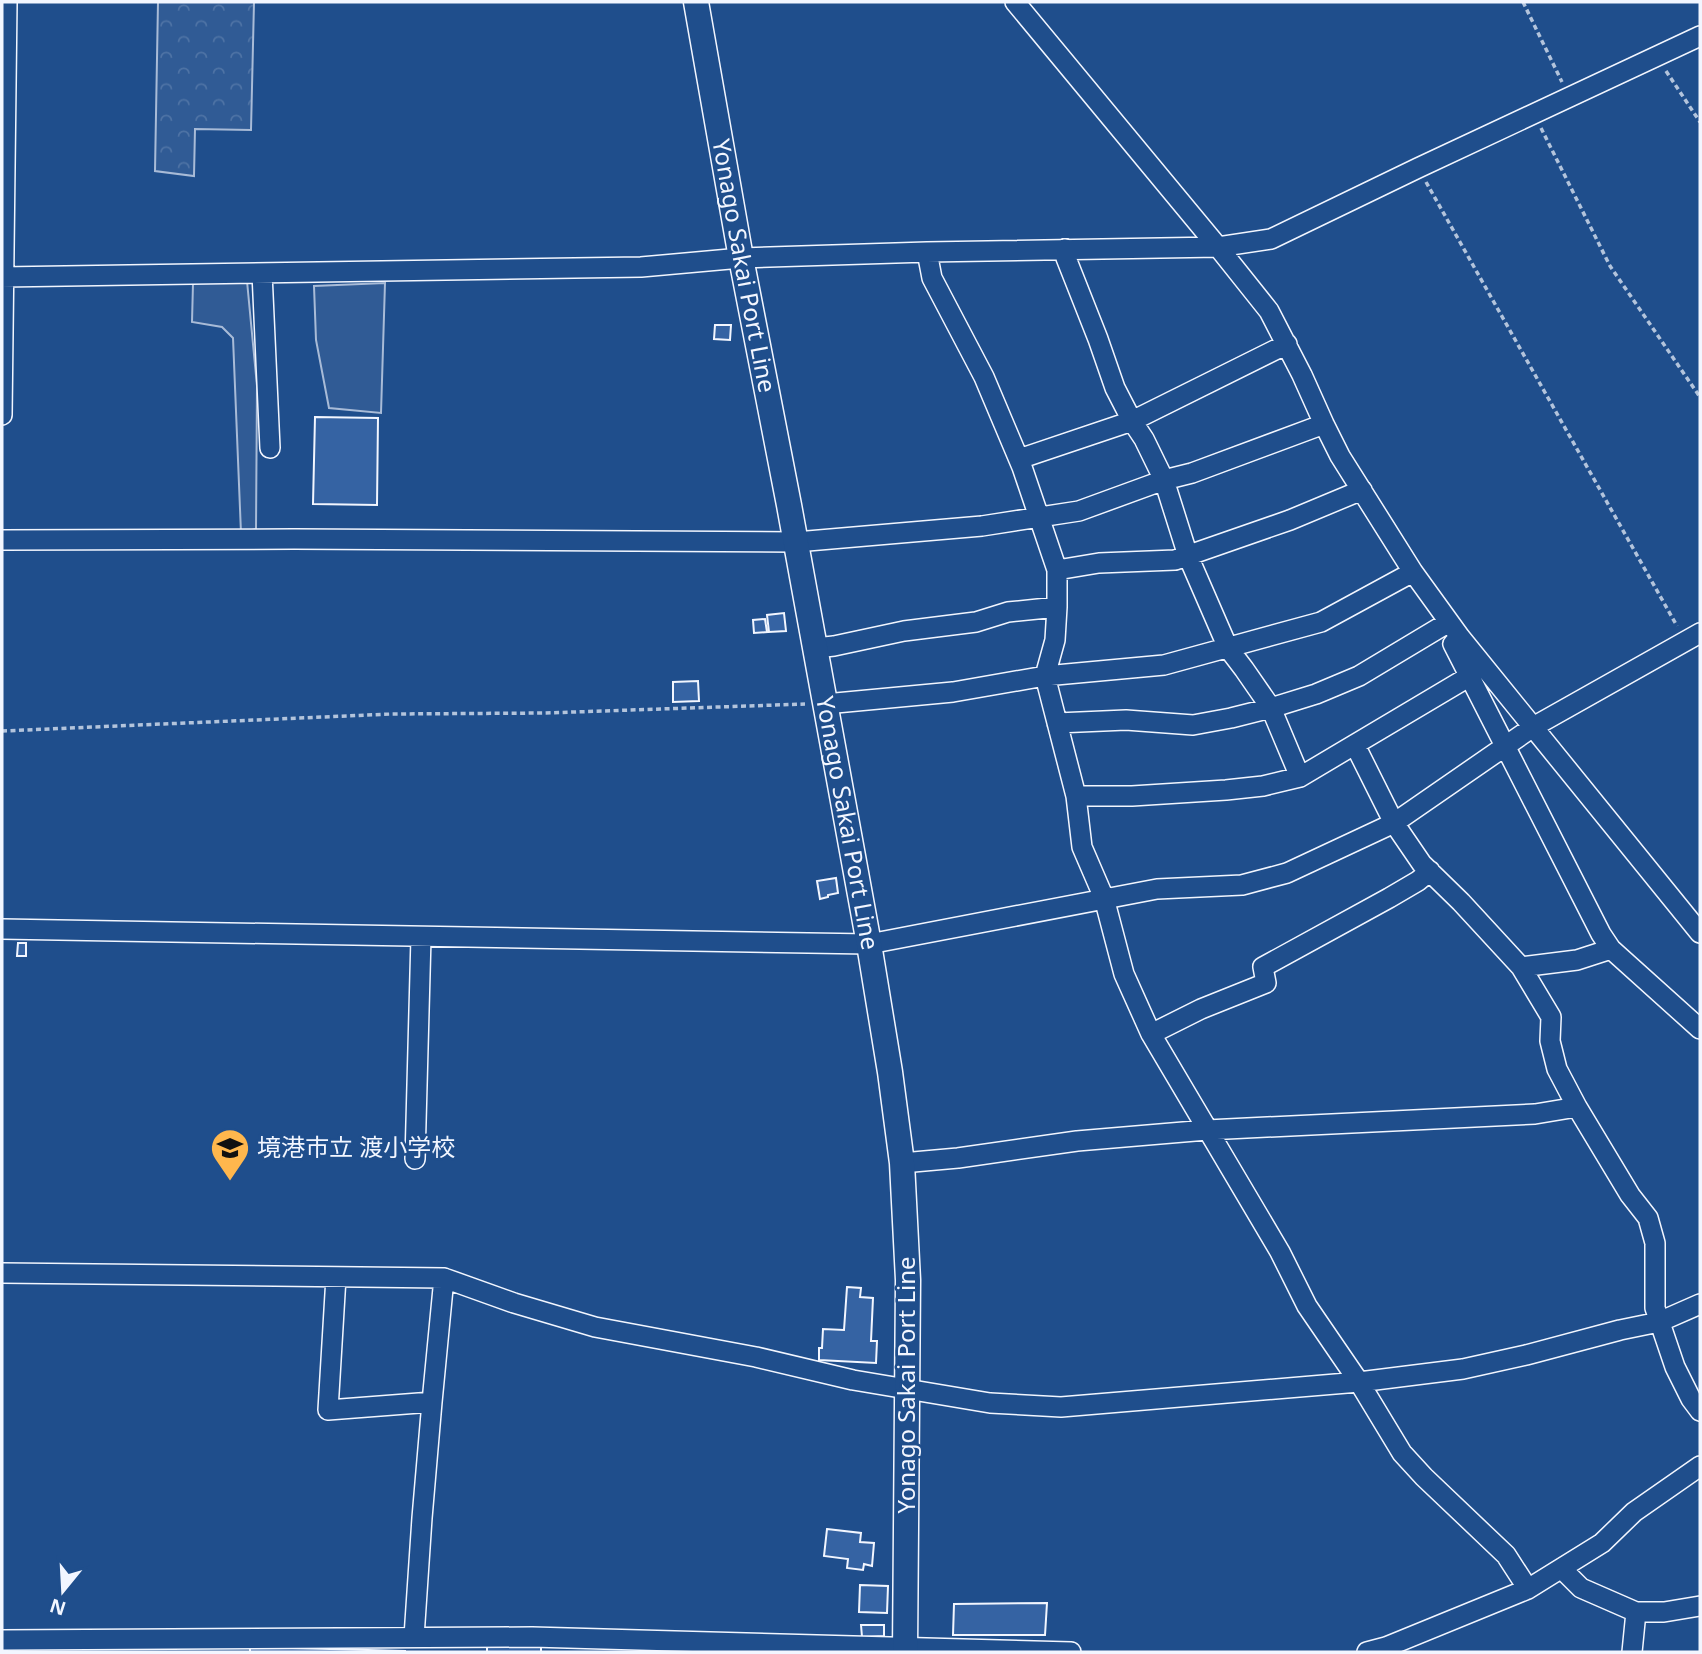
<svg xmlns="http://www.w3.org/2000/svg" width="1702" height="1654" viewBox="0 0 1702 1654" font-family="'Noto Sans','Noto Sans JP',sans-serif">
<defs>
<pattern id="forest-crowns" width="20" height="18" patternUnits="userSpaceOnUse" patternTransform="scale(1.75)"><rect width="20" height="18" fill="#305b95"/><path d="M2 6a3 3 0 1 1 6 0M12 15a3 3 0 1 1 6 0" fill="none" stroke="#4e73a5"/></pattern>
</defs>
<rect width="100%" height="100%" fill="#1f4e8c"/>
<path fill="#305b95" stroke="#a8bbd7" stroke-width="2" d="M247,281L257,386L256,529L241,533L233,338L222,327L192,322L193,283Z
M385,283L381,413L329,408L316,340L314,286Z"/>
<path fill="url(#forest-crowns)" stroke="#a8bbd7" stroke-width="2" d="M158,2H254L251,130L195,129L194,176L155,171Z"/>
<path fill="#3563a3" stroke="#f2f6ff" stroke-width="2" d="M715,325H731L730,340L714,339Z
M315,417L378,418L377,505L313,504Z
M784,613L786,631L769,632L767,615Z
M765,619L767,632L754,633L753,620Z
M698,681L699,701L673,702V682Z
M836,878L838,893L828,895V897L820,899L817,881Z
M18,943H26V956H17Z
M847,1287L861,1288L860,1297L873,1298L871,1341H877L876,1363L819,1360V1348H822L823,1329L844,1330Z
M827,1529L861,1533L860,1542L874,1543L872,1566L864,1564L863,1570L847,1568L848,1559L824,1556Z
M860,1585L888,1586L887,1613L859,1612Z
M1047,1603L1045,1635H953L954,1604Z
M861,1625H884V1636L862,1637Z
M487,1643L541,1644V1652H487Z
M250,1647L405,1651V1652H250Z"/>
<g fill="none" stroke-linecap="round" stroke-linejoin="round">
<g stroke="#f2f6ff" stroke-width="22">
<path id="minor" d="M1015,2L1218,247L1269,311L1302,375L1324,424L1340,456L1413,572L1460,637L1700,933
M1065,249L1066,258L1098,339L1115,388L1132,421L1287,344
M927,252L932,278L984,377L1022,467L1057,570V607L1055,640L1045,676L1076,796L1082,847L1104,898L1124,974L1151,1034L1280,1252L1307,1306L1359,1382L1402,1453L1424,1477L1506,1555L1528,1589
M262,273L270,448
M2,277L641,267L741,258L927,252L1218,247L1271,239L1418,168L1700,36
M2,415L7,2
M1019,459L1132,421L1144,439L1164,480L1188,556L1228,648L1244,669L1271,708L1316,694L1359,676L1449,622
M2,540L294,539L796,542L982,526L1079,511L1164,480L1192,473L1324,424
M1057,570L1099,563L1175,560L1290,520L1362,490
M1457,640L1453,644L1601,934L1611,949L1700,1029
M815,648L834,646L904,631L976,622L1008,612L1057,607
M825,704L953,692L1045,676L1164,665L1321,622L1413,572
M1057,723L1126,720L1193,725L1231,718L1271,708L1300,777
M1355,745L1394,823L1422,864L1461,902L1521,967L1577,960L1611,949
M1076,796H1132L1226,790L1263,786L1300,777L1470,676
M2,929L869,944L1157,889L1242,885L1287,873L1394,823L1533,727L1700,633
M1151,1034L1201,1009L1266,983L1263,967L1389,898L1418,881L1430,871
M1577,1107L1630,1195L1648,1218L1655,1243V1308L1675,1367L1691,1399L1700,1411
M415,1159L421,937
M902,1163L958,1158L1077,1141L1207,1130L1535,1114L1577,1107L1557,1069L1550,1041L1551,1017L1521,967
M2,1273L444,1278L514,1303L595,1327L756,1357L853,1380L990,1403L1061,1407L1359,1382L1463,1369L1526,1355L1620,1330L1659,1322L1700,1304
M336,1277L328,1410L432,1402L444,1278
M1562,1569L1581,1588L1636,1612H1664L1700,1606
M414,1637L422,1518L432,1402
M2,1640L532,1637L1071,1652
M1367,1652L1386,1647L1528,1589L1602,1543L1634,1512L1700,1466
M1632,1652L1636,1612"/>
</g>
<g stroke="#f2f6ff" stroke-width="27">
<g id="major">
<path id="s1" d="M696,2L741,258L789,505L869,944L890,1072L902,1163L908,1280L905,1652"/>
</g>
</g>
<path stroke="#b3c4dc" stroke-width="3.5" stroke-dasharray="5 3.5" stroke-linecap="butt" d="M1523,2L1562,82
M1666,71L1700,122
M1541,128L1610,266L1700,397
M1426,182L1677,626
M2,731L392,714L545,713L805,704"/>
<use href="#minor" stroke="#1f4e8c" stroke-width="19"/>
<use href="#major" stroke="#1f4e8c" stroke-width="24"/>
</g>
<defs>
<g id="school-pin" transform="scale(2.0125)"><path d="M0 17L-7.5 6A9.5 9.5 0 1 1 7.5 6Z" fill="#ffb74d" stroke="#1f4e8c"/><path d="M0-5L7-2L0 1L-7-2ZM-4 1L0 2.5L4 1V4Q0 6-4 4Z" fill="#111"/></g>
</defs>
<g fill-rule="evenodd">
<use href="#school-pin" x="230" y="1148"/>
</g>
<g text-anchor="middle" stroke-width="5" stroke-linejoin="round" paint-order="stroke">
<g font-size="24" fill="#f2f6ff" stroke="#1f4e8c">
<text dy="8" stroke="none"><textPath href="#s1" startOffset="268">Yonago Sakai Port Line</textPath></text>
<text dy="8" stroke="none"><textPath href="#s1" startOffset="835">Yonago Sakai Port Line</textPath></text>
<text transform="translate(907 1385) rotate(-90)" y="8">Yonago Sakai Port Line</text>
</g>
<g font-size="24" fill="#f2f6ff" stroke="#1f4e8c" text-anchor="start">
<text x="257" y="1156">境港市立 渡小学校</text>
</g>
</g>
<rect width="1702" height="1654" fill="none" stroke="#f2f6ff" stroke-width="7"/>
<g transform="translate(63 1591) rotate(198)" stroke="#1f4e8c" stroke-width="5" paint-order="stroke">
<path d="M0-5L12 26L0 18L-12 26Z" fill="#f2f6ff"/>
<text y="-10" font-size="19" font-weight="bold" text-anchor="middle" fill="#f2f6ff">N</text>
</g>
</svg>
